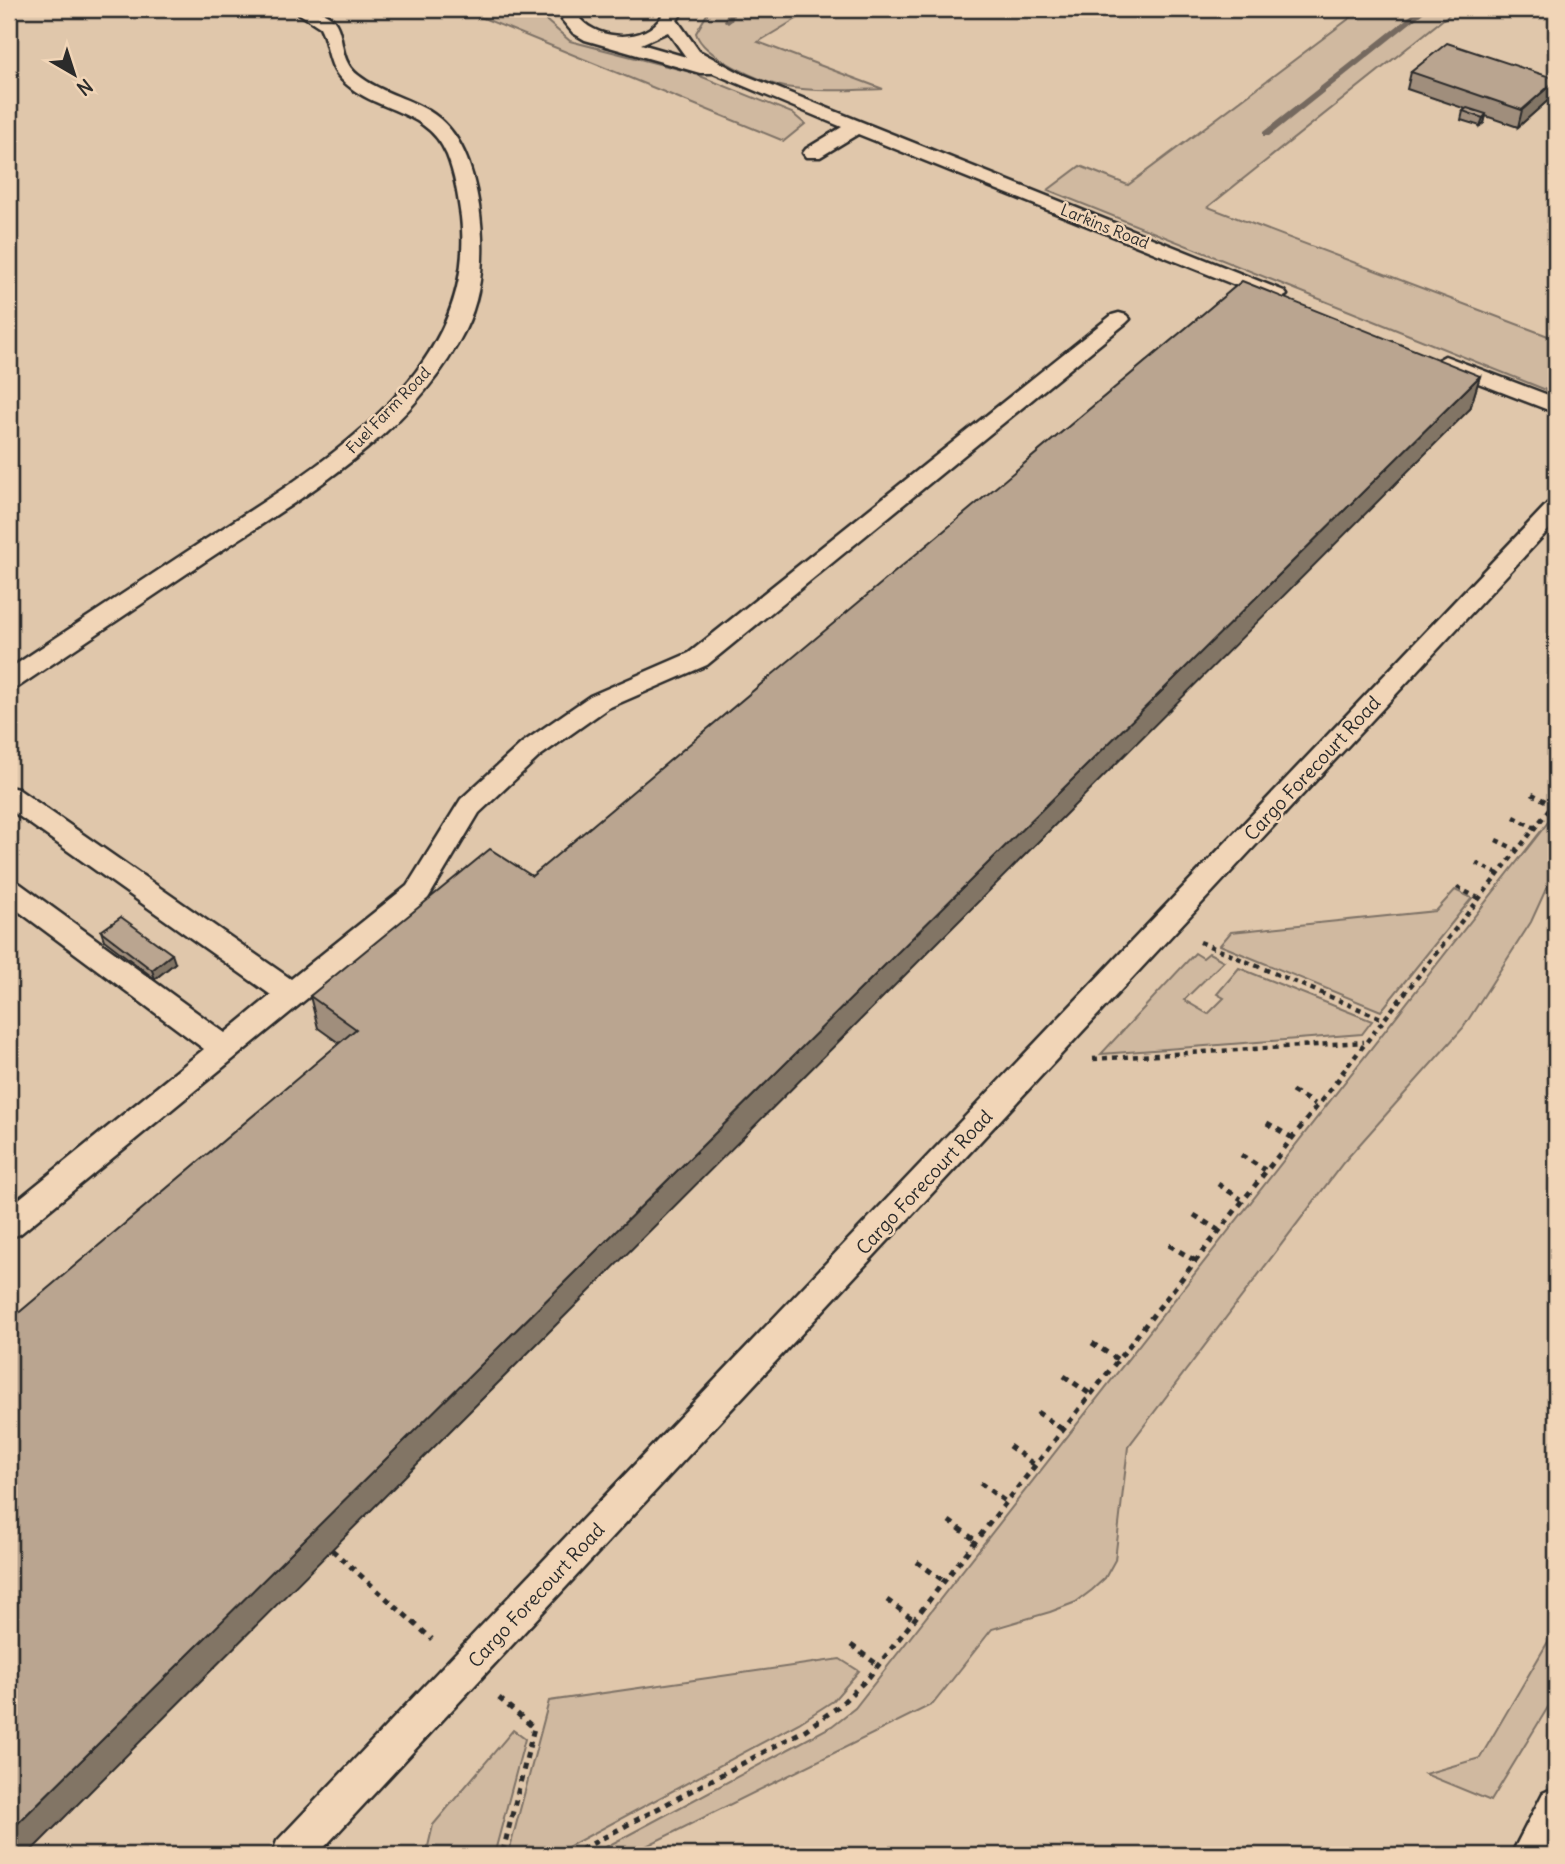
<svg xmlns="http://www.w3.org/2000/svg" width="1565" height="1864" viewBox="0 0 1565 1864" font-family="Delius,sans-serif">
<rect width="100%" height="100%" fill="#f1d5b7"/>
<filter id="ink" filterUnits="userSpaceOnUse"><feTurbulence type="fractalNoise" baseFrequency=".0143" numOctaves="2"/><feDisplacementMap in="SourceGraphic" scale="14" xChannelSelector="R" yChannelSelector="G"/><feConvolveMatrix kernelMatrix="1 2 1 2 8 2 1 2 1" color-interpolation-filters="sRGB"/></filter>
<g filter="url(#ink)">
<path fill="#e0c7ab" d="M9,9H1556V1855H9Z"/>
<path fill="#d0b9a0" stroke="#7e7266" stroke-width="2" d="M461,9H533L570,41L690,72L792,113L805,124L784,141Z
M710,9H813L758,42L883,89C851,90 817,92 785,87C763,83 702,56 696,33Z
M1362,9H1456L1208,207L1556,339V394L1048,190L1080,166L1128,185Z
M1556,812V867L1531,922L1463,1028L1343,1163L1128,1447L1115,1560L1105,1578L1092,1590L1076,1602L1050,1612L992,1629L933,1704L634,1852L635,1855H591L832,1726L855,1708Z
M1455,890L1472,898L1381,1011L1220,945L1231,932L1436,911Z
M1195,953L1203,958L1209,953L1224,961L1184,1000L1208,1014L1224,998L1217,994L1239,968L1372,1021L1362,1034L1101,1054Z
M1556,1628V1694L1491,1801L1425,1774L1480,1758Z
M840,1659L859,1671L833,1701L799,1723L553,1855H508L549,1701Z
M513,1730L525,1739L494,1855H426L433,1825Z"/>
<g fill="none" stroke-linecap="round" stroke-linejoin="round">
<path fill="#74695e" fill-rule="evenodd" d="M728,9H736L732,21L728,24L724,21Z
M1419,9H1428L1269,136H1263V132Z"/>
<g stroke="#2b2b2b" stroke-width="5">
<path id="lane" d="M292,9C361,6 327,51 358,75C379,92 406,97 429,111C462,131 473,169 479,206C485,248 484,291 465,330C413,435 301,498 207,560C144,602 81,645 18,687L9,689V669C73,626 138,584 203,541C318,466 479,376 461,217C458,196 455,175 447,155C427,107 374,113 342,80C327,65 329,44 320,27Z
M567,9H585L580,19C600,41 646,43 662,16L659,9H677L680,16L677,20L699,51L742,74L1284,291L1287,295L1277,301L1270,299L858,134L820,157H806L803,153L806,149L842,127L713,73H700L585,40L573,33L562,20ZM668,32L686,57L641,44Z
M1119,313L1126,315L1130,319L1126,323L707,665L608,708L540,756L479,813L427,900L20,1234L9,1238V1207L204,1049L9,904V880L19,883L225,1033L271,995L9,809V787L18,789L291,979L407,886L461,799L522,743L590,696L689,653L1112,315Z
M1445,356L1556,398V413L1437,367L1434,362Z
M1556,501V522L317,1855H272L277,1841L1548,503Z
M1556,1787V1845L1551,1855H1511L1543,1793Z"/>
</g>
<path stroke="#2b2b2b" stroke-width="4.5" stroke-dasharray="5 5" stroke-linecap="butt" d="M1532,794L1553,805
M1514,817L1535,828
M1496,840L1517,850
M1476,863L1498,874
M1457,887L1478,898
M1200,942L1383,1019
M1093,1059L1364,1042
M1342,1073L1556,801"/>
<path stroke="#2b2b2b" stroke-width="5" stroke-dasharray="6 6" stroke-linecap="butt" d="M1292,1091L1315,1104
M1267,1123L1291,1137
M1241,1155L1265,1170
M1218,1184L1241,1199
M1194,1215L1218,1230
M1169,1245L1194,1260
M1092,1343L1117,1359
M1064,1376L1090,1394
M1037,1412L1062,1429
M1009,1446L1035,1465
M980,1483L1006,1502
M949,1521L975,1540
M332,1550L432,1639
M917,1562L944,1581
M887,1600L913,1619
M851,1645L878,1665
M499,1698L534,1728L502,1855
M571,1855L805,1730L838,1707L869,1677L1344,1072"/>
<use href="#lane" fill="#f1d5b7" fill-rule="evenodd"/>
</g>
<path fill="#a08e7c" stroke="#2b2b2b" stroke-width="2" d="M1411,72L1556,79V83L1553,96L1518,127L1486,116L1484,123L1480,126L1461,120L1463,111L1466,109L1407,89Z
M1480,376L1470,409L339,1043L318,1028L310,996L532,876Z
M101,931L175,963L155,979L104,940Z"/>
<path fill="#827465" stroke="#2b2b2b" stroke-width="2" d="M1556,80L1553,96L1518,127L1522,110Z
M1486,114L1484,123L1480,126L1483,118Z
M1480,376L1470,409L27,1855H9V1832Z
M172,954L175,963L155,979L152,970Z"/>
<path fill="#baa590" stroke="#2b2b2b" stroke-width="2" d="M1447,43L1556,79V80L1522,110L1411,72Z
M1467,108L1486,114L1483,118L1463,111Z
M1242,281L1480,376L9,1832V1321L356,1029L310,996L490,849L532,876Z
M121,917L172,954L152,970L101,931Z"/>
</g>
<g text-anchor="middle" stroke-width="5" stroke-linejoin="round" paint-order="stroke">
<g font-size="16" fill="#2b2b2b" stroke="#f1d5b7">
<text transform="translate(1105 226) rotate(22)" y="6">Larkins Road</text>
<text transform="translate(388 410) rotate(-46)" y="6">Fuel Farm Road</text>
</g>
<g font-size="19" fill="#2b2b2b" stroke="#f1d5b7">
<text transform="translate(1312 768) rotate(-47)" y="7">Cargo Forecourt Road</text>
<text transform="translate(924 1182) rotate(-47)" y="7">Cargo Forecourt Road</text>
<text transform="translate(536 1595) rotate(-47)" y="7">Cargo Forecourt Road</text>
</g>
</g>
<rect width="1565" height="1864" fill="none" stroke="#f1d5b7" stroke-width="35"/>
<rect x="18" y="18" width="1530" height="1829" fill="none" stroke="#2b2b2b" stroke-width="2.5" filter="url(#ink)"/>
<g transform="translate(74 74) rotate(141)" stroke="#f1d5b7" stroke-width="5" paint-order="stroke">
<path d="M0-5L12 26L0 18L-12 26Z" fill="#2b2b2b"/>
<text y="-10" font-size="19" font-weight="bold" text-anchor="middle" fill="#2b2b2b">N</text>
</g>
</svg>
